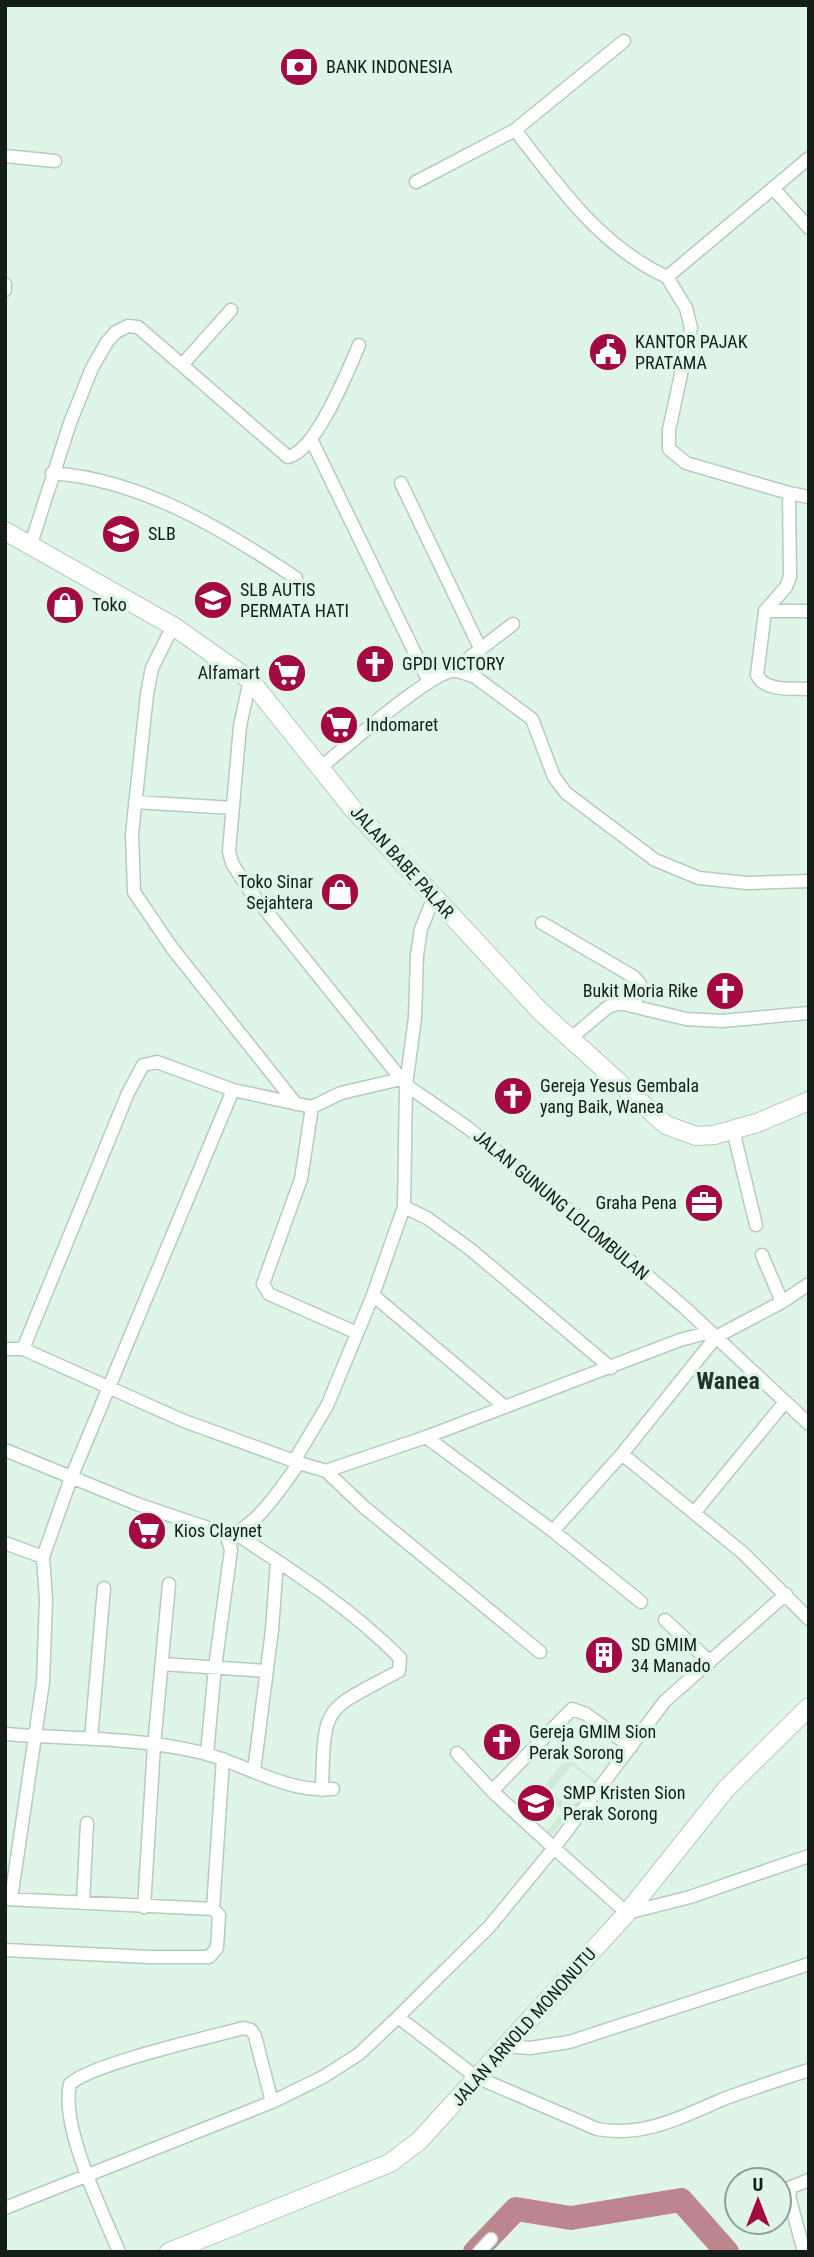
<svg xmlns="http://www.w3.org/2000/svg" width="814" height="2257" viewBox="0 0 814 2257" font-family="'Roboto Condensed',sans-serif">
<rect width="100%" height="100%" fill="#dff5e7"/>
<path fill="#ceebd9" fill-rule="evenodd" d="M567,1757L598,1783L547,1839L520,1816ZM572,1765L592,1781L570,1808L550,1792ZM547,1797L563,1811L545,1833L528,1819Z"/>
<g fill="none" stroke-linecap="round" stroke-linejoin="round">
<path stroke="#bd868e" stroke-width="24" d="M475,2252L516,2209L571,2218L681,2200L727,2252"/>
<g stroke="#b6cbbe" stroke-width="15">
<path id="street" d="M624,41L515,130C559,187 600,246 667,277
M5,156L55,161
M809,158L667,277L686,308L691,328L669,430V449L686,463L789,493L790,577L786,587L765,611L757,675C765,692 792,688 809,689
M416,182L515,130
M773,188L809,228
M5,284V290
M182,365L231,310
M311,439L429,682
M52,473C142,480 223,529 296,578
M401,483L480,648
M789,493L809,497
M30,547L70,423L92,368L107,342L116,332L128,326L138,327L288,457C316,451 348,371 359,345
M765,611H809
M173,626L152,668L147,694L132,834L134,892L172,948L296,1104
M452,671L513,624
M250,680L240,726L229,851L232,863L247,887L406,1085L468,1128L600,1235L685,1308L809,1424
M319,769C341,751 431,671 454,671C461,671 469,675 475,677L532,719L554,777L566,793L655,860L699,878L747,883L809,881
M135,802L233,808
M542,923L634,977L640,984L639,994L632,1006
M571,1038L608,1007L620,1003L686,1019L722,1021L809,1013
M312,1107L301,1179L263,1284L269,1294L357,1333
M733,1130L756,1225
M404,1207L427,1218L470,1249L611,1368
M762,1255L782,1302
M373,1295L505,1407
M5,1349H23L184,1421L294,1461
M23,1349L128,1093L143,1065L157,1062L233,1090L312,1107L341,1093L401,1079
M426,1437L553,1531L641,1602
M5,1450L137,1504L226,1534C252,1534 284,1484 299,1463
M622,1454L743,1553L809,1619
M299,1463L294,1461L327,1406L373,1295L404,1207L406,1085L415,1018L417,955L421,929L434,897
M299,1463L326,1471L426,1437L680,1340L710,1332
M326,1471L364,1507L540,1652
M694,1513L785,1402
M553,1531L622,1454L716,1337L782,1302L809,1284
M236,1534C293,1571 352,1609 400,1658L399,1671C324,1712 324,1701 322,1790
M5,1543L43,1557
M665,1620L710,1662
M162,1664L266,1671
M5,1734C69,1739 137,1737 199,1752C244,1763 285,1793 333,1789
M91,1739L104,1588
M457,1753L492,1791L554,1848L665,1701L786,1594
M207,1754L215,1667L231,1550L226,1534
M254,1771L272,1630L277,1561
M492,1791L572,1709L586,1714L631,1747
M11,1899L43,1682L46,1600L43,1557L71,1478L233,1090
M83,1903L87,1823
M144,1907L154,1746L169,1584
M213,1909L223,1759
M5,1950L149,1957H209L217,1948L219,1915L213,1909L6,1899
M398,2017L476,2077L597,2129C645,2138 683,2116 726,2098C754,2088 781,2079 809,2070
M504,2046L530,2048L569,2042L809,1964
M5,2208L272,2102L323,2077L359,2054L398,2017L489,1927L554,1848L627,1913L690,1897L809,1856
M119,2252C102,2210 60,2127 70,2084C91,2064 210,2037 244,2028L251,2030L255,2036L272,2102
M479,2252L491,2239
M804,2252L789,2196L791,2187L809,2180"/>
</g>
<g stroke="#b6cbbe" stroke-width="20">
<path id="secondary" d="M5,531L173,626L250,680L353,809L540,1011L666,1125L696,1136L714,1135L757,1123L809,1101
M169,2252L390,2163L419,2141L627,1913L726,1789L809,1707"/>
</g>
<use href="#street" stroke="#fff" stroke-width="12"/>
<use href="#secondary" stroke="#fff" stroke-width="18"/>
</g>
<defs>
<g id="bank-disc" transform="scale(2.0125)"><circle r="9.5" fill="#a30942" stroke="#dff5e7"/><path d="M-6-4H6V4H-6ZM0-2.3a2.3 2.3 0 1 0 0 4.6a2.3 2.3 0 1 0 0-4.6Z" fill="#fff"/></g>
<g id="civic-disc" transform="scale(2.0125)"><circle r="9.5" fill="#a30942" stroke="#dff5e7"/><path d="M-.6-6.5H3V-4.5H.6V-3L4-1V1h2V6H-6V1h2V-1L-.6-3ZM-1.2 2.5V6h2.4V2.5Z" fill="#fff"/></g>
<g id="school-disc" transform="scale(2.0125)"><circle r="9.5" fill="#a30942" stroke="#dff5e7"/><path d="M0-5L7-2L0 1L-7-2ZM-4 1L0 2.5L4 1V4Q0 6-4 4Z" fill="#fff"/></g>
<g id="shop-disc" transform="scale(2.0125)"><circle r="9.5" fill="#a30942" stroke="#dff5e7"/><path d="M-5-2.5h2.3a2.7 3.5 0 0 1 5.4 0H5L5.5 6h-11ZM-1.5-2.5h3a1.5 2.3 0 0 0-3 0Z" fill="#fff"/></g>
<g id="church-disc" transform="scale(2.0125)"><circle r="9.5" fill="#a30942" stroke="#dff5e7"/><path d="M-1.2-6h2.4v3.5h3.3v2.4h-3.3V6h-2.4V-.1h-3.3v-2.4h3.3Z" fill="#fff"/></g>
<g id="supermarket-disc" transform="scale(2.0125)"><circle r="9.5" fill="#a30942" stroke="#dff5e7"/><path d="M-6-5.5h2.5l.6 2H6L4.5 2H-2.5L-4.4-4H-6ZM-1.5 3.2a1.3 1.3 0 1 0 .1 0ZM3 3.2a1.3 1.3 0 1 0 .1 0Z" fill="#fff"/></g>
<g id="office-disc" transform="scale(2.0125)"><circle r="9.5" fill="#a30942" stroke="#dff5e7"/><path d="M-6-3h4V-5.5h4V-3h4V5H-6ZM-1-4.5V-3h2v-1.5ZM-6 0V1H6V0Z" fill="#fff"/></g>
<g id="building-disc" transform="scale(2.0125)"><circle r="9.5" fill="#a30942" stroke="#dff5e7"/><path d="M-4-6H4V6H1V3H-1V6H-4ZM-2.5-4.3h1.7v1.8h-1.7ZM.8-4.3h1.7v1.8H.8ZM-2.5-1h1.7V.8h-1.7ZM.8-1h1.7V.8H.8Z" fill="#fff"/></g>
</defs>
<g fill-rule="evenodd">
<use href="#bank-disc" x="299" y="67"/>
<use href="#civic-disc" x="608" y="352"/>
<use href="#school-disc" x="121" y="534"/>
<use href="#school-disc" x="213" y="600"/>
<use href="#shop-disc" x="65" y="605"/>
<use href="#church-disc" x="375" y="664"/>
<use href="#supermarket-disc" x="287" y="673"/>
<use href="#supermarket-disc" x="339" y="725"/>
<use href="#shop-disc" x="340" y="892"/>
<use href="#church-disc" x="725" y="991"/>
<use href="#church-disc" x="513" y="1096"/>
<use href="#office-disc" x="704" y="1203"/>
<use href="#supermarket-disc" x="147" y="1531"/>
<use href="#building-disc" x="604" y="1655"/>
<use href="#church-disc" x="502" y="1742"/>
<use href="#school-disc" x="536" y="1803"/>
</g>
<g text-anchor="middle" stroke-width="7" stroke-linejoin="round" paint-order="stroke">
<g font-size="18" fill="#151d18" stroke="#dff5e7" text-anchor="start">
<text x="326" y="73">BANK INDONESIA</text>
<text x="635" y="348">KANTOR PAJAK<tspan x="635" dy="21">PRATAMA</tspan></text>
<text x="148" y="540">SLB</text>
<text x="240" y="596">SLB AUTIS<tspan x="240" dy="21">PERMATA HATI</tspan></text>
<text x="92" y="611">Toko</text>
<text x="402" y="670">GPDI VICTORY</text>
<text x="260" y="679" text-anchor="end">Alfamart</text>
<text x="366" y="731">Indomaret</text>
<text x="313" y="888" text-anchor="end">Toko Sinar<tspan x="313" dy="21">Sejahtera</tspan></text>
<text x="698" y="997" text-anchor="end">Bukit Moria Rike</text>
<text x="540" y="1092">Gereja Yesus Gembala<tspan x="540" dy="21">yang Baik, Wanea</tspan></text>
<text x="677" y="1209" text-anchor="end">Graha Pena</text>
<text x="174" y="1537">Kios Claynet</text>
<text x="631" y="1651">SD GMIM<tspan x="631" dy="21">34 Manado</tspan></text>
<text x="529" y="1738">Gereja GMIM Sion<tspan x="529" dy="21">Perak Sorong</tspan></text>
<text x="563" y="1799">SMP Kristen Sion<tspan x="563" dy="21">Perak Sorong</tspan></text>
</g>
<g font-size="18" fill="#151d18" stroke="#dff5e7">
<text transform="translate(402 862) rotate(48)" y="6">JALAN BABE PALAR</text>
<text transform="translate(561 1205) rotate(40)" y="6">JALAN GUNUNG LOLOMBULAN</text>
<text transform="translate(524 2027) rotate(-48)" y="6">JALAN ARNOLD MONONUTU</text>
</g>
<g font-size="24" font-weight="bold" fill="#23342a" stroke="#dff5e7">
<text x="728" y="1389">Wanea</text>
</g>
</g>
<rect width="814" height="2257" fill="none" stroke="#151d18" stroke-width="14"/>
<g transform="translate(758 2201)"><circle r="33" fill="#dff5e7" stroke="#8e9f94" stroke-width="2"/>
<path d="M0-5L12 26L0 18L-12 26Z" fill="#a30942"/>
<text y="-10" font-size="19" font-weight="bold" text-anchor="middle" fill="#151d18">U</text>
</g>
</svg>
